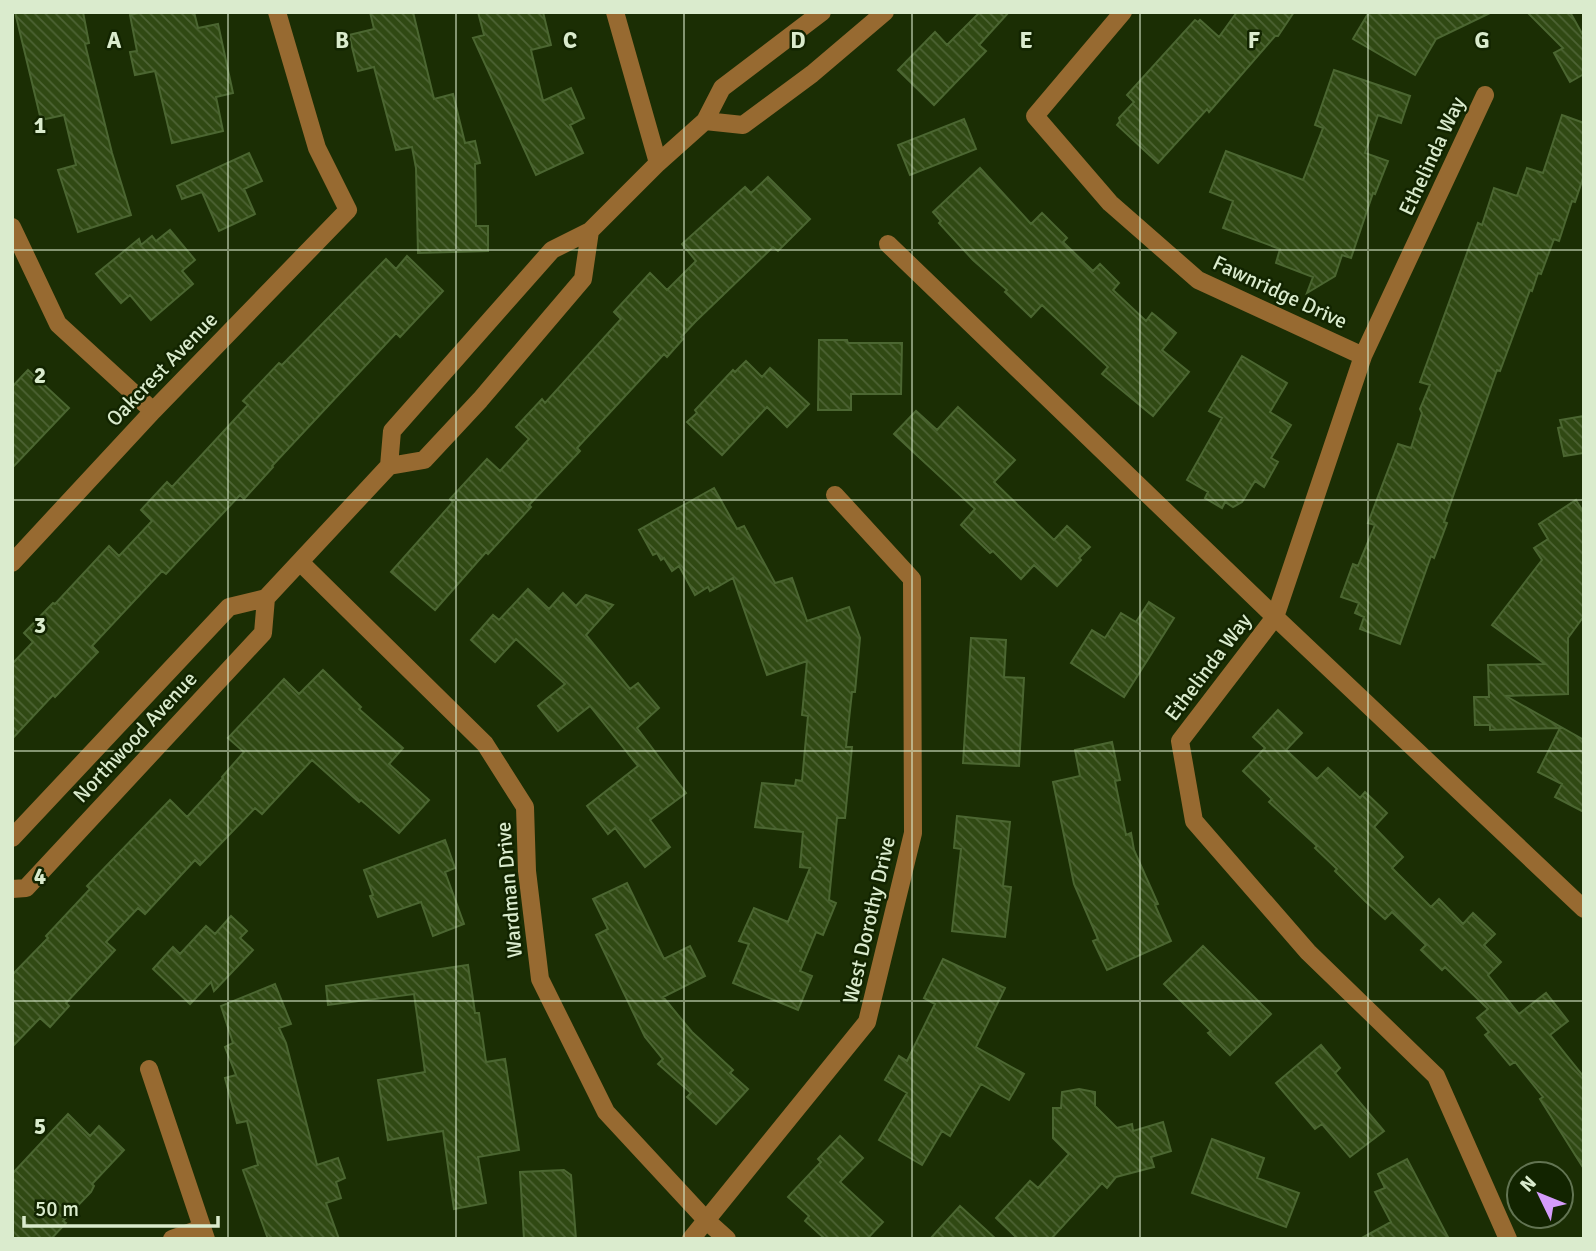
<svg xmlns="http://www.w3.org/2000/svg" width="1596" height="1251" viewBox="0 0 1596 1251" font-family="Signika,sans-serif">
<defs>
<pattern id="building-back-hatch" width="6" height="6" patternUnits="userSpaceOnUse" patternTransform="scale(1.75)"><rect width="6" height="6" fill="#304913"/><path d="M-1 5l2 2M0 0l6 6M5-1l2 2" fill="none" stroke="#4d6334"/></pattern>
</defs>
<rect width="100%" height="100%" fill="#1b2e04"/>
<path fill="url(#building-back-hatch)" stroke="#4b6631" stroke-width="2" d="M15,12H83L89,43L85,44L112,153L131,215L78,232L58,170L76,165L64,115L41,120Z
M144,12H194L198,28L218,24L233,93L216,97L223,131L172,143L155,71L135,75L130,52L137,51L130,15Z
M370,12H413L434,99L453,94L465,143L475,141L480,163L475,164L476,226H488V251L418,253L416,168L412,147L396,150L374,67L358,71L349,35L374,29Z
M478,12H543L551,45L531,50L543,101L571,88L584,118L570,125L583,153L536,175L473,38L484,35Z
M980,12H1009L979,45L986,51L934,105L898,70L935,32L947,45Z
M1237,12H1294L1278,36H1275L1209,112L1207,109L1158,163L1117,125L1120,121L1119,118L1134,102L1127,95L1195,20L1198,22L1200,20L1219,37Z
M1369,12H1492L1436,39L1415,75L1353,39Z
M1527,12H1570L1584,37V74L1570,82L1554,53L1563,48Z
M1334,70L1410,96L1401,123L1378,115L1365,153L1388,161L1375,194L1373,193L1351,258L1342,255L1335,276L1307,293L1313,277L1276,263L1280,249L1223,228L1233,201L1210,192L1226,151L1303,180L1323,128L1315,125Z
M1562,115L1584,123V175L1575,202L1572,201L1559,241L1554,239L1541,274L1538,273L1532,291L1530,290L1500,371L1497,370L1444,522L1447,523L1434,558L1431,556L1400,644L1360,629L1364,617L1355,613L1359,603L1341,597L1353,564L1358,566L1375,525L1368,523L1398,444L1411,448L1422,413L1420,409L1430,385L1420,382L1478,223L1482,225L1494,188L1517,196L1527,168L1543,173Z
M964,119L976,149L910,175L898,145Z
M249,153L262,181L244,189L255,214L219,231L202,192L182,199L177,186Z
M980,168L1031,224L1042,213L1067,238L1063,242L1093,271L1100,264L1119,283L1113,290L1146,321L1152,313L1176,333L1162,350L1189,372L1153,416L1102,374L1108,367L1042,305L1031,317L1005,292L1007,290L973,260L939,223L941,221L933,212Z
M768,177L810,219L778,251L773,247L695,322L681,337L683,339L667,357L664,354L577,448L580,451L529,505L531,507L488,554L486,552L435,610L391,572L453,502L450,499L487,459L500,471L529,439L516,427L542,399L545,403L621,319L614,312L650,273L667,290L696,261L682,244L745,187L751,193Z
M170,230L195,260L182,271L193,284L151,320L130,295L121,303L96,274L139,239L141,245L152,236L156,241Z
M407,256L443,291L400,337L396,333L272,466L273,467L244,499L240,495L166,574L162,571L92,646L98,652L55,697L53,695L12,739V664L33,642L24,633L53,603L55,604L109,546L119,556L152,521L141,510L167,482L172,487L248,405L243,401L279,363L282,365L386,259L396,269Z
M819,340H847L848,343H902L901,394H851V410H818Z
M1242,356L1287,383L1270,412L1291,425L1271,458L1278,462L1264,487L1255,481L1242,502L1233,507L1225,502L1222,508L1205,498L1208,492L1187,480L1222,418L1209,411Z
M746,361L762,377L770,368L809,404L787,427L767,407L722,455L687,422L697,413L695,410L733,370L735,372Z
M28,370L69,408L12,468V387Z
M958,407L1015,460L994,482L1054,540L1067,526L1090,547L1079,558L1081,560L1057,586L1034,565L1021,579L993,551L990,553L961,525L975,509L894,434L916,411L937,430Z
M1584,416V453L1564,456L1558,428L1562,427L1560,420Z
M714,488L737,529L744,526L775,583L792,578L807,621L849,607L860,638L855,692H852L846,747H852L845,818H837L829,900L836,903L823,935L816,932L800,971L812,976L798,1010L733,983L749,944L739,941L754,908L788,922L810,868L800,867L803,832L755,827L762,783L795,786L796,780L802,781L808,716L802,715L807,661L767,675L733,578L710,591L708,587L695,595L679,566L672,571L664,558L661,560L657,553L653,555L639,530Z
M1576,500L1584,513V616L1568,638V694L1506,696L1584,740V812L1555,797L1562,784L1538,772L1560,728L1490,730V725H1475L1474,697H1489L1488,665L1545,664L1492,625L1542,560L1534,548L1548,539L1539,524Z
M528,589L549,609L563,593L576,606L586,595L613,605L586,635L630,689L638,683L659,708L637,728L686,793L650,820L670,847L645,867L615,828L608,834L587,806L638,766L590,706L558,731L538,706L565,684L516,639L495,662L471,640L493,615L499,620Z
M1149,602L1174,618L1124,697L1071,663L1092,630L1105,638L1121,613L1136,622Z
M971,638L1006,640L1004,677L1024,678L1019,766L963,763Z
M323,670L361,707L359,709L403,748L389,764L429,800L399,833L361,800L359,802L312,760L262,814L255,808L200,865L195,860L145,914L138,908L106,942L115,950L66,1003L69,1006L50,1027L40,1018L12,1047V975L48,938L46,936L90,889L87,886L170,800L187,817L223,778L222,777L244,752L228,738L284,679L299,694Z
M1278,710L1302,733L1286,750L1317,779L1328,768L1360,798L1365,792L1387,813L1374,827L1403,857L1392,868L1431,907L1439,899L1463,924L1473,913L1495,934L1484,945L1501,962L1488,975L1519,1014L1546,993L1568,1021L1550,1035L1584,1077V1169L1540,1099L1543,1097L1515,1062L1510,1065L1485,1035L1489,1032L1477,1018L1488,1009L1445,967L1442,970L1421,950L1426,945L1392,912L1385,919L1365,901L1335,871L1337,869L1315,848L1317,846L1269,802L1272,799L1243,771L1265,748L1253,737Z
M1112,742L1120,780L1115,781L1126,835L1131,833L1134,850L1158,904L1155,905L1171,941L1107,970L1093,941L1098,939L1074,884L1053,782L1080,776L1075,750Z
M957,816L1010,822L1003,886L1011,887L1005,937L952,931L961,849L954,848Z
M445,840L455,868L445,872L464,924L433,936L421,902L378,917L370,896L373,895L364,870Z
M627,883L664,959L690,946L705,976L663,997L692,1032L733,1070L730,1073L748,1089L716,1124L687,1097L691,1093L658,1064L663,1059L645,1037L596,935L608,929L593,899Z
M231,916L247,931L240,938L253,950L214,991L211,982L190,1004L153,969L173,947L180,954L206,926L215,934Z
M1203,946L1271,1014L1230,1055L1208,1033L1211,1031L1164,984Z
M943,959L1005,988L976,1047L1024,1074L1009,1100L981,1084L950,1136L942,1131L922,1165L879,1140L907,1093L885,1080L899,1056L907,1061L935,1004L924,998Z
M468,965L475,1013H479L486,1062L505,1059L519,1150L478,1157L486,1203L454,1209L443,1131L388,1140L378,1080L425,1072L414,994L328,1005L326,986Z
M275,984L291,1024L279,1028L286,1043L317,1165L338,1158L345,1178L336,1182L341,1198L326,1203L339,1239H268L243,1170L258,1165L247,1121L237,1123L225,1078L236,1075L225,1047L233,1043L221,1006Z
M1321,1045L1340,1068L1335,1073L1384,1131L1350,1157L1322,1124L1315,1129L1276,1083Z
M1079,1089L1095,1092V1106L1117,1128L1132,1124L1133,1131L1163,1122L1171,1151L1151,1157L1154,1167L1116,1177L1107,1188L1102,1183L1051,1239H1018L996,1218L1030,1181L1038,1188L1069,1154L1053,1138V1108H1061L1062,1092Z
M68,1114L90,1136L99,1126L124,1150L92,1184L94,1186L91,1192L63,1221L66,1223L51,1239H12V1174Z
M840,1136L863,1158L840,1182L883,1222L867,1239H825L805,1221L809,1216L788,1197L821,1162L818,1159Z
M1212,1139L1264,1158L1257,1178L1299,1193L1286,1227L1192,1193Z
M1407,1159L1449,1239H1360L1391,1222L1375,1192L1385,1188L1378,1174Z
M564,1170L571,1175L576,1239H524L520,1172Z
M960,1206L996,1239H930Z"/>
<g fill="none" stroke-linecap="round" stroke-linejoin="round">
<path stroke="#976a31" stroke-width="18" d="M615,12L658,163
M1123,12L1035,116L1110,203L1198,280L1363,356
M1485,95L1363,356L1275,617L1180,741L1194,821L1308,952L1436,1076L1508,1239
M705,121L743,125L812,74L885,12
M12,227L58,324L153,411
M888,244L1275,617L1584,909
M389,466L392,431L552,250L590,231L658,163L705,121L722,88L822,12
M300,562L485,744L525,807L527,871L540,979L606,1112L708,1222L727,1239
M12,563L153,411L348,210L317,148L277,12
M12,838L229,607L266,598L389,466L424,460L480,400L583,279L590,231
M12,889L26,888L263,633L266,598
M149,1069L206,1239
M172,1239L202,1228
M691,1239L867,1022L913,833L912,579L835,495"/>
</g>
<path fill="none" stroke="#daebcd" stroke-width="2" stroke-opacity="0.55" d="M228,12V1239M456,12V1239M684,12V1239M912,12V1239M1140,12V1239M1368,12V1239M12,250H1584M12,500H1584M12,751H1584M12,1001H1584"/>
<g text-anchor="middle" stroke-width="5" stroke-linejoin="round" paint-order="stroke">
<g font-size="21" fill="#daebcd" stroke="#122400">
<text transform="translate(1432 156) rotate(-65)" y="7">Ethelinda Way</text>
<text transform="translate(1280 292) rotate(25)" y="7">Fawnridge Drive</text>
<text transform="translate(162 369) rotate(-46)" y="7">Oakcrest Avenue</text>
<text transform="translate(1208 667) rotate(-53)" y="7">Ethelinda Way</text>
<text transform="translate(135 737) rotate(-47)" y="7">Northwood Avenue</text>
<text transform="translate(509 890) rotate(-95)" y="7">Wardman Drive</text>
<text transform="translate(869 920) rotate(-77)" y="7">West Dorothy Drive</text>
</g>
</g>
<g font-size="23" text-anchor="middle" font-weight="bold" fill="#daebcd" stroke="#122400" stroke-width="5" stroke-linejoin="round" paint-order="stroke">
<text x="114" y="48">A</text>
<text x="342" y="48">B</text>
<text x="570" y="48">C</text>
<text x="798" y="48">D</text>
<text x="1026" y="48">E</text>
<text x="1254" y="48">F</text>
<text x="1482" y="48">G</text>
<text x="40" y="133">1</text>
<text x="40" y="383">2</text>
<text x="40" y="633">3</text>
<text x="40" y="884">4</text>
<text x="40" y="1134">5</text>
</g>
<rect width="1596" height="1251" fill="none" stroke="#daebcd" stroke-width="28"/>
<g transform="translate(1540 1195) rotate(313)"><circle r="33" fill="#122400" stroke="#627452" stroke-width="2"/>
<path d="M0-5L12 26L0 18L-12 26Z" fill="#d59cfb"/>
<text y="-10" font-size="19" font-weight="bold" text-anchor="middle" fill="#daebcd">N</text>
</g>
<path d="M24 1216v10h194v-10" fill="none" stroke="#daebcd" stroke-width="3.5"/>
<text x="35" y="1216" font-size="21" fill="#daebcd" stroke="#122400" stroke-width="5" paint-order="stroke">50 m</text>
</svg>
